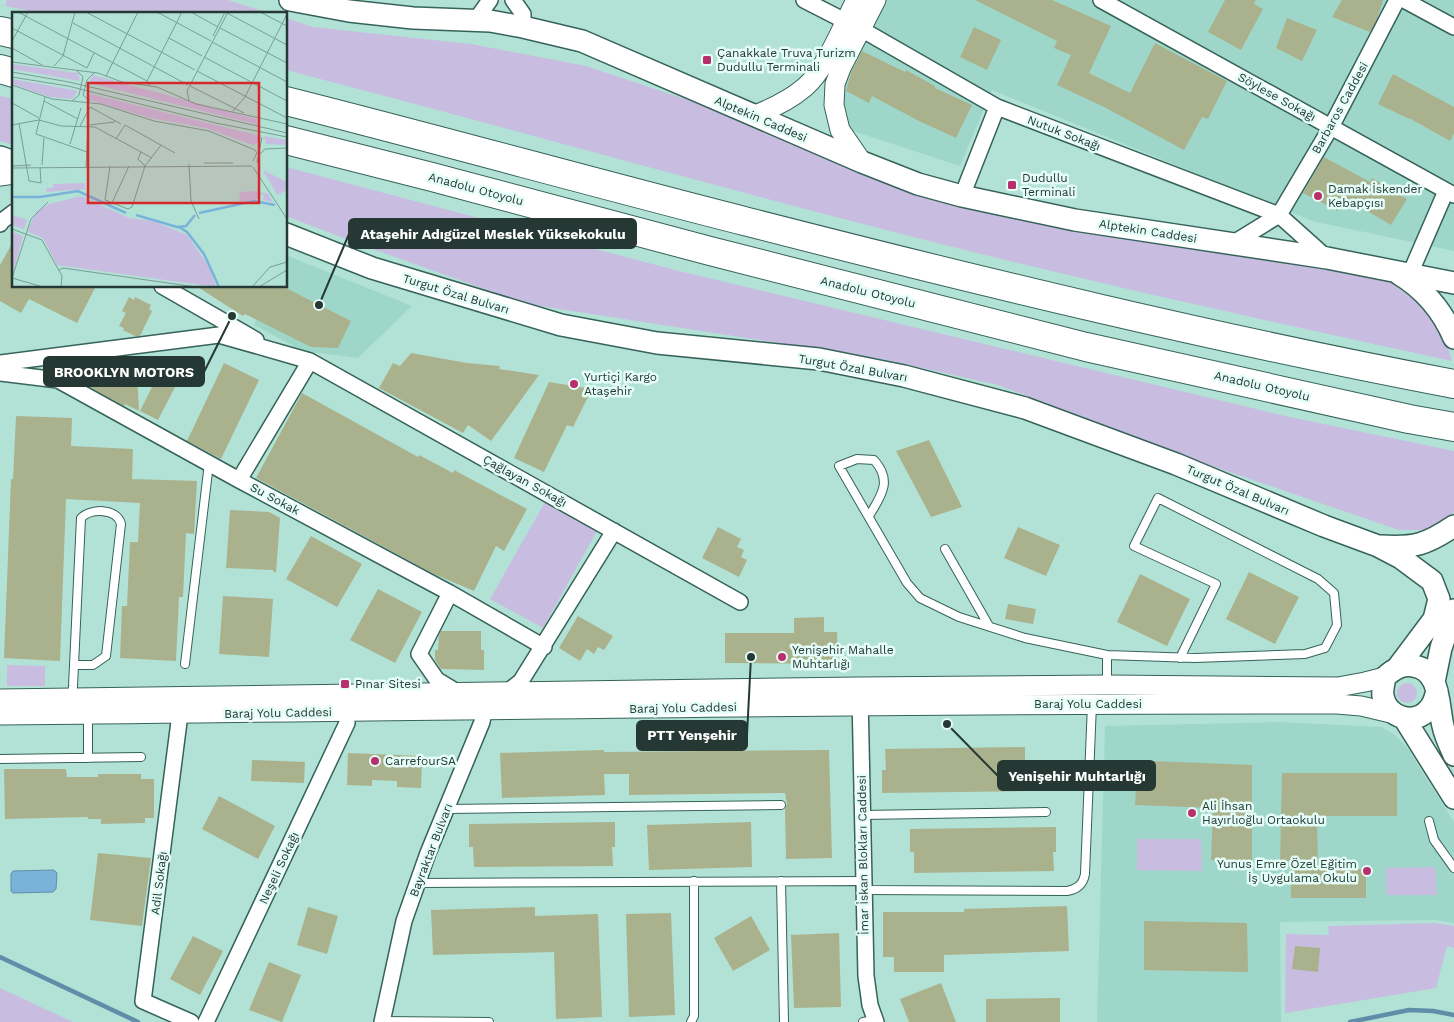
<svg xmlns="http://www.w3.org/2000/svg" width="1454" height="1022" viewBox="0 0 1454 1022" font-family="'Work Sans',sans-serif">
<rect width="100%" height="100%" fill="#b2e2d6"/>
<path fill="#9ed7c9" d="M884,0H1454V251L1312,221L992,90L960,166L850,130L843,106L845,77Z
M286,255L412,306L358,358L303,351L254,325L268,286H286Z
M1281,722L1381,727L1394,734L1406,746L1454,822V923L1435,920L1280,922L1281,1022H1097L1105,726Z"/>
<path fill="#c8bde1" d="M7,0H228L272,14H45L5,6Z
M286,18L313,27L471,44L586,66L703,105L979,209L1178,246L1386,279L1428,310L1446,341L1452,361C1286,325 1121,289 957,248C733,192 510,128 286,70Z
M0,96L14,99V145L0,141Z
M286,167L675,270L1290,417L1454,451V512L1439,530H1399L1212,466L998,385L882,359L527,304L367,247L286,216Z
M545,502L597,531L543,628L490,599Z
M7,665L45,666V686H7Z
M1397 693a10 10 0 1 1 20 0a10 10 0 1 1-20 0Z
M1137,839H1201L1202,871L1137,870Z
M1435,867L1437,895H1387L1386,868Z
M1435,923L1454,926V948L1447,946L1436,988L1285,1013L1286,934L1329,935L1328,926Z
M0,988L73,1022H0Z"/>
<path fill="#7ab3da" stroke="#608ea8" d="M54,870L57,873L56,889L53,892L13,893L11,891V874L13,871Z"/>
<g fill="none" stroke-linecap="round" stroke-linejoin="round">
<path stroke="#608ea8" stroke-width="4.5" d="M0,957L138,1022
M1350,1022L1409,1010L1433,1011L1454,1015"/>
</g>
<path fill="#aab28d" d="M975,0H1052L1111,26L1089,73L1130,93L1155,43L1227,81L1208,119L1202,117L1184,150L1104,107L1057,85L1071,55L1054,48L1057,41Z
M1225,0H1256L1254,4L1263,9L1241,50L1208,32Z
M1342,0H1383L1377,19L1370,32L1332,17Z
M1287,18L1317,30L1302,61L1276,48Z
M974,27L1001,40L987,70L960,57Z
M862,51L905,72L906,70L935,86V88L972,105L956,138L919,121L872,96L869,103L846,91L851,73Z
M1393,74L1454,107V133L1450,141L1409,118V119L1378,104Z
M1324,157L1370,182L1372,178L1407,199L1391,225L1345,198L1338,211L1303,193Z
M14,240V286H96L77,323L29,299L21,313L0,301V265Z
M196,286H282L351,321L338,348L311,347L245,314L243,316Z
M129,297L134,300L135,297L151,305L149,309L152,311L140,336H135L123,330L124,328L119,326L126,313L122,311Z
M411,353L467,363L500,366L499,369L539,375L491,441L468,425L463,433L379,388L393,363L400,366Z
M224,363L259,380L221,459L187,441Z
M137,372L139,411L125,404L124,406L84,384L90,374Z
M157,377L175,387L158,420L140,411Z
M549,382L592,389L573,427L567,425L544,472L514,458Z
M302,393L418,457L419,455L453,473L454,470L527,509L504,551L496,546L474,591L434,574L256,478Z
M16,416L72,418L71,446L133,449L132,479L197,481L194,534L186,533L183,597H179L176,661L120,658L122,606H127L130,542H138L140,503L66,499L60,661L4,658L11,479H13Z
M929,440L962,507L931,517L896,451Z
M230,510L269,512L280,518L276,573L272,570L226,568Z
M718,527L741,539L737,547L744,550L741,557L747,560L739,577L702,558Z
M1018,527L1060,545L1046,576L1004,558Z
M311,536L362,564L337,607L286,579Z
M1249,572L1299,597L1275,644L1226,619Z
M1140,574L1190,599L1167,646L1117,622Z
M378,589L422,612L395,663L350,640Z
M223,596L273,599L269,657L219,654Z
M1008,604L1036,609L1033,624L1005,619Z
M578,616L613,636L604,650L598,647L594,654L587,649L580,661L559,648Z
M824,617V632H837L838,664L725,663V633H794V618Z
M441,631H481V650H484V670L441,669L435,660V650H438L439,636Z
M1025,747V766H1028V791L882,793V770H886L885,749Z
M604,750V752L829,750L832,858L786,859L785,809L787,804L785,793L629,795V774H604L605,795L502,798L500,753Z
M348,753L422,756L421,788L397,787V781L372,780V786L347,785Z
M252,760L305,762L304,783L251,781Z
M1127,760L1252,765V871L1226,869L1225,861L1211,860L1213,808L1135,805L1136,787H1127Z
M4,769H66L67,777H98V774H141V779H154V818H145V823L101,824V819H88V817L5,819Z
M1282,773H1397V816H1317L1318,869H1366V898H1291V861H1280Z
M219,796L275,826L258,859L202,829Z
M615,822V847H612L613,866L474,867L473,847H469V824Z
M751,822L752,867L649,870L647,825Z
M1056,827V852H1053L1054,871L914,873V852H910V829Z
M98,853L151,858L142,926L90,920Z
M1067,906L1069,951L944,955V972H894V957H883V912H964V909Z
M308,907L338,916L327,954L297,945Z
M535,907V916L598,914L602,1017L556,1019L554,952L433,955L431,910Z
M671,913L675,1015L629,1017L626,914Z
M751,916L770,950L733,971L714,938Z
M1144,921L1247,923L1248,972L1144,970Z
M839,933L841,1007L794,1008L791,935Z
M193,936L223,951L200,995L170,979Z
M1295,946L1320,948L1318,972L1292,969Z
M269,962L301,975L282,1022L249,1010Z
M941,983L956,1022H909L900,999Z
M1060,998V1022H986V999Z"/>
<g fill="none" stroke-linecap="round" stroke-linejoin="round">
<g stroke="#366359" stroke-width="10">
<path id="service" d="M869,516C881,496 893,481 874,460L857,459L839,466L907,583L920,598L959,617L1025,638L1107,655V685
M945,549L989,626
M1107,655L1195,658L1305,654L1325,648L1337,625L1334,593L1318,579L1158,498L1134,546L1216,584L1180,658
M185,664L209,463
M72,698L73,686L81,518C91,508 117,508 121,524L106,656L93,665H74
M88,715V758
M0,759L141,757
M446,809L781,805
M862,815L1046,812
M1429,821L1434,840L1454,868
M781,881L784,1022
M418,883L864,881
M864,890L1067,891C1077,889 1083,885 1085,874L1092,704
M382,1021L489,1022
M691,1022L694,1016V881
M863,1022L875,1020"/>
</g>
<g stroke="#366359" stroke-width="18">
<path id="minor" d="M513,0L523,14V27
M804,0L845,21
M1101,0L1454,195
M1404,0L1454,27
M475,21L490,0
M861,29L997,107L1279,215L1327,258
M962,196L997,107
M0,224L2,221L14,212
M1232,244L1279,215L1331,127L1397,0
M1410,274L1446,191
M162,286L256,340
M0,363L219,335L310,361
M0,373L58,380L239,480L450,593L544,647
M239,480L310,361L740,602
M450,593L419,654L437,680L460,694
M860,696L866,976L870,1005L876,1022
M180,714L143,1001L191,1022
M206,1022L347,723V712
M382,1022L404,921L428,853L482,722L484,711L521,681L614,531"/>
</g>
<g stroke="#366359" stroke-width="21">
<path id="tertiary" d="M755,115C773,108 790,100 805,87C826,69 843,25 856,0
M862,162L840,130L834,105L835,84L841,68L876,0
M0,176L14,174
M0,699L859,687L1107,685L1338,687L1365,682L1385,677
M0,715C446,711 891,703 1337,704L1361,706L1395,714"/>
</g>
<g stroke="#366359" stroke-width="24">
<path id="secondary" d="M290,0L349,11L413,18L490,21L523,27L582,41L862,162L918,184L962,196L1075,220L1327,258L1454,283
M0,157L14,162
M286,234L372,268L561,325L657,343L819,359L904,376L1025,408L1176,464L1324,526L1378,546L1401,558L1432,581L1439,599L1434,619L1398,667
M1399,274C1424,289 1443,312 1454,338
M1381,546C1414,548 1426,545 1454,526
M1434,682L1441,648L1454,610
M1437,691C1435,697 1434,704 1429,709C1415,726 1387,718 1383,696C1382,690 1384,683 1385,677C1394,669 1402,664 1413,666C1441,669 1438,706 1443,726C1445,736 1450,746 1454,755
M1404,718L1454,798"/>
</g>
<g stroke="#366359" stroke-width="30">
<path id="motorway" d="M0,31L14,34
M0,69L14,73
M286,101C441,140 594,183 748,222C982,282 1217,339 1454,384
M286,140L432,177L710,251L1086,347L1409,419L1454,427"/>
</g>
<use href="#service" stroke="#fff" stroke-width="8"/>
<use href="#minor" stroke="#fff" stroke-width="15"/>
<use href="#tertiary" stroke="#fff" stroke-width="19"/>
<use href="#secondary" stroke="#fff" stroke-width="21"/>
<use href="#motorway" stroke="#fff" stroke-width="28"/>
</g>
<g fill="#b82f6c" stroke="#e5fdf7" stroke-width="2">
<rect x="702" y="55" width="10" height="10" rx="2.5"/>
<rect x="1007" y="180" width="10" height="10" rx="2.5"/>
<circle cx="1318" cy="196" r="5"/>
<circle cx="574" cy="384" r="5"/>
<circle cx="782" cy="657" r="5"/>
<rect x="340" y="679" width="10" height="10" rx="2.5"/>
<circle cx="375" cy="761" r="5"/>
<circle cx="1192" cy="813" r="5"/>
<circle cx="1367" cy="871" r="5"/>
</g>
<g text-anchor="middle" stroke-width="5" stroke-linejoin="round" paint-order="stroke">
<g font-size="12" fill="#253834" stroke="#e5fdf7" text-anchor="start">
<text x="717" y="57">Çanakkale Truva Turizm<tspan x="717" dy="14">Dudullu Terminali</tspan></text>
<text x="1022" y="182">Dudullu<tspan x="1022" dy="14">Terminali</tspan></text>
<text x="1328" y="193">Damak İskender<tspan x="1328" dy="14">Kebapçısı</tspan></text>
<text x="584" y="381">Yurtiçi Kargo<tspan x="584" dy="14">Ataşehir</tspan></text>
<text x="792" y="654">Yenişehir Mahalle<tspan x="792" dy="14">Muhtarlığı</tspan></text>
<text x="355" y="688">Pınar Sitesi</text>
<text x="385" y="765">CarrefourSA</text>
<text x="1202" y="810">Ali İhsan<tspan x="1202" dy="14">Hayırlıoğlu Ortaokulu</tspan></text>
<text x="1357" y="868" text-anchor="end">Yunus Emre Özel Eğitim<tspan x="1357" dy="14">İş Uygulama Okulu</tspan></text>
</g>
<g font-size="12" fill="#253834" stroke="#e5fdf7">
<text transform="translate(1277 97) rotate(29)" y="4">Söylese Sokağı</text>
<text transform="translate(1340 108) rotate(-61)" y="4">Barbaros Caddesi</text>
<text transform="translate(761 119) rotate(23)" y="4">Alptekin Caddesi</text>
<text transform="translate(1064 133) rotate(21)" y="4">Nutuk Sokağı</text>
<text transform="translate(476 189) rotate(15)" y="4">Anadolu Otoyolu</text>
<text transform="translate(1148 231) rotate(9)" y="4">Alptekin Caddesi</text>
<text transform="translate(868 292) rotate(14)" y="4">Anadolu Otoyolu</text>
<text transform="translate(456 294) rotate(17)" y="4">Turgut Özal Bulvarı</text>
<text transform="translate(853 368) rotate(10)" y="4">Turgut Özal Bulvarı</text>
<text transform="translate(1262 386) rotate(13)" y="4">Anadolu Otoyolu</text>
<text transform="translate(525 481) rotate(29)" y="4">Çağlayan Sokağı</text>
<text transform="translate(1238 490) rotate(23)" y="4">Turgut Özal Bulvarı</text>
<text transform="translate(275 499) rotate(28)" y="4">Su Sokak</text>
<text x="1088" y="708">Baraj Yolu Caddesi</text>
<text transform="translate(683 708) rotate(-1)" y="4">Baraj Yolu Caddesi</text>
<text transform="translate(278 713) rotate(-1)" y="4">Baraj Yolu Caddesi</text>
<text transform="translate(431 850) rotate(-69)" y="4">Bayraktar Bulvarı</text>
<text transform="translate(863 855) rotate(-91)" y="4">İmar İskan Blokları Caddesi</text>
<text transform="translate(279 868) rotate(-65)" y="4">Neşeli Sokağı</text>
<text transform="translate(159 883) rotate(-83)" y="4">Adil Sokağı</text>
</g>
</g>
<g transform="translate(12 12)">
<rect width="275" height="275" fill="#b2e2d6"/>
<path d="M0,52L66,61L68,69L0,57ZM81,63L244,107L247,113L77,71ZM0,67L17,70L66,79L60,87L38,85L0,72ZM75,81L248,124V130L241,133L194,116L138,106L75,87ZM252,124L275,128V133L254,132ZM251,158L275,170V178L265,183ZM73,171V177L35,180L34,176H41V172ZM245,179L256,182L261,190L251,188L252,183L247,182L245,187L227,190L228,180ZM69,184L117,206L141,209L175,223L198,256L204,275L45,253L31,226L16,220L18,213L24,200L37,192ZM0,203L15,208L12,217L0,213ZM0,220L11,224L1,261H0Z" fill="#c8bde1"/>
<path fill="none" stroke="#7ab3da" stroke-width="2.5" d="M0,185H28L66,179L114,201M187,201L242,189L263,193M124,203L165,215L174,214L183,203M167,215L175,220L192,242L207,275"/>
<path fill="none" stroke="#7a9e95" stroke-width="1" d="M6,0L135,69L138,74M74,0L183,58M145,0L199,29M179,0L206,15M248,0L275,14M215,1L275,33M61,11L176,73M0,16L75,56M208,16L275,51M201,24L213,0M157,26L190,44M0,29L16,0M200,30L275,70M0,36L30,53M192,45L275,89M0,50L86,61L110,70L145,75L184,92L275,112M42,54L51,44L63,0M75,56L82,41M185,59L275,106M0,60L57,70L275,121M94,64L126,0M0,65L56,74L204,111L275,125M135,69L170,0M0,73L40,87L89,92L142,109L197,119L243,138L245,141L241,149M178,74L232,101M33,85L24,122L75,140M32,89L66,107M60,89L67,83L71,65L65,59M78,89L71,83L75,68L82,61M177,89L175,79L216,0M0,91L27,106M221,99L233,85L275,2M7,111L17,169L29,171L28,155M0,113L27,108L49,114L83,115L140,146M77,113L103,110M68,114L78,95L109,112M104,127L113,113L163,141M58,132L69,96M129,140L126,147L133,154M247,143L253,137L275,136M192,151H221M245,151L250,125M177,152L179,189L187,207M30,153L32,126M0,154L19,153M98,154L93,188L116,197L120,195L133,154L149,133M74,155L76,114M241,155L275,207M0,156L240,154M100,191L117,154M0,217L30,228L50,264L49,275M47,258L51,256L184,275M0,266L19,207L36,190M0,266L31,275M240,275L258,255L275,250M247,275L275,258"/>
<path fill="#d62828" fill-opacity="0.15" stroke="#d62828" stroke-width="2.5" d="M76,71H247V191H76Z"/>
<rect width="275" height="275" fill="none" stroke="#253834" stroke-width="2.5"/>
</g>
<path fill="none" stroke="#253834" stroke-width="2" d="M319 305L349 234M232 316L204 372M751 657L747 735M947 724L998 776"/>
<g fill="#253834" stroke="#e5fdf7" stroke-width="2">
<circle cx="319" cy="305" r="5"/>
<circle cx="232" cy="316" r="5"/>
<circle cx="751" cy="657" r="5"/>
<circle cx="947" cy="724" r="5"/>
</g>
<g fill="#253834" stroke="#253834" stroke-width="2">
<rect x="349" y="219" width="287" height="29" rx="5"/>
<rect x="44" y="357" width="160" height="29" rx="5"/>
<rect x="637" y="721" width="110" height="29" rx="5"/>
<rect x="998" y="761" width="157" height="29" rx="5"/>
</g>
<g font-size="14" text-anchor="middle" font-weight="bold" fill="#fff">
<text x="493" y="239">Ataşehir Adıgüzel Meslek Yüksekokulu</text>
<text x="124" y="377">BROOKLYN MOTORS</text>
<text x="692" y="740">PTT Yenşehir</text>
<text x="1077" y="781">Yenişehir Muhtarlığı</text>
</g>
</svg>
